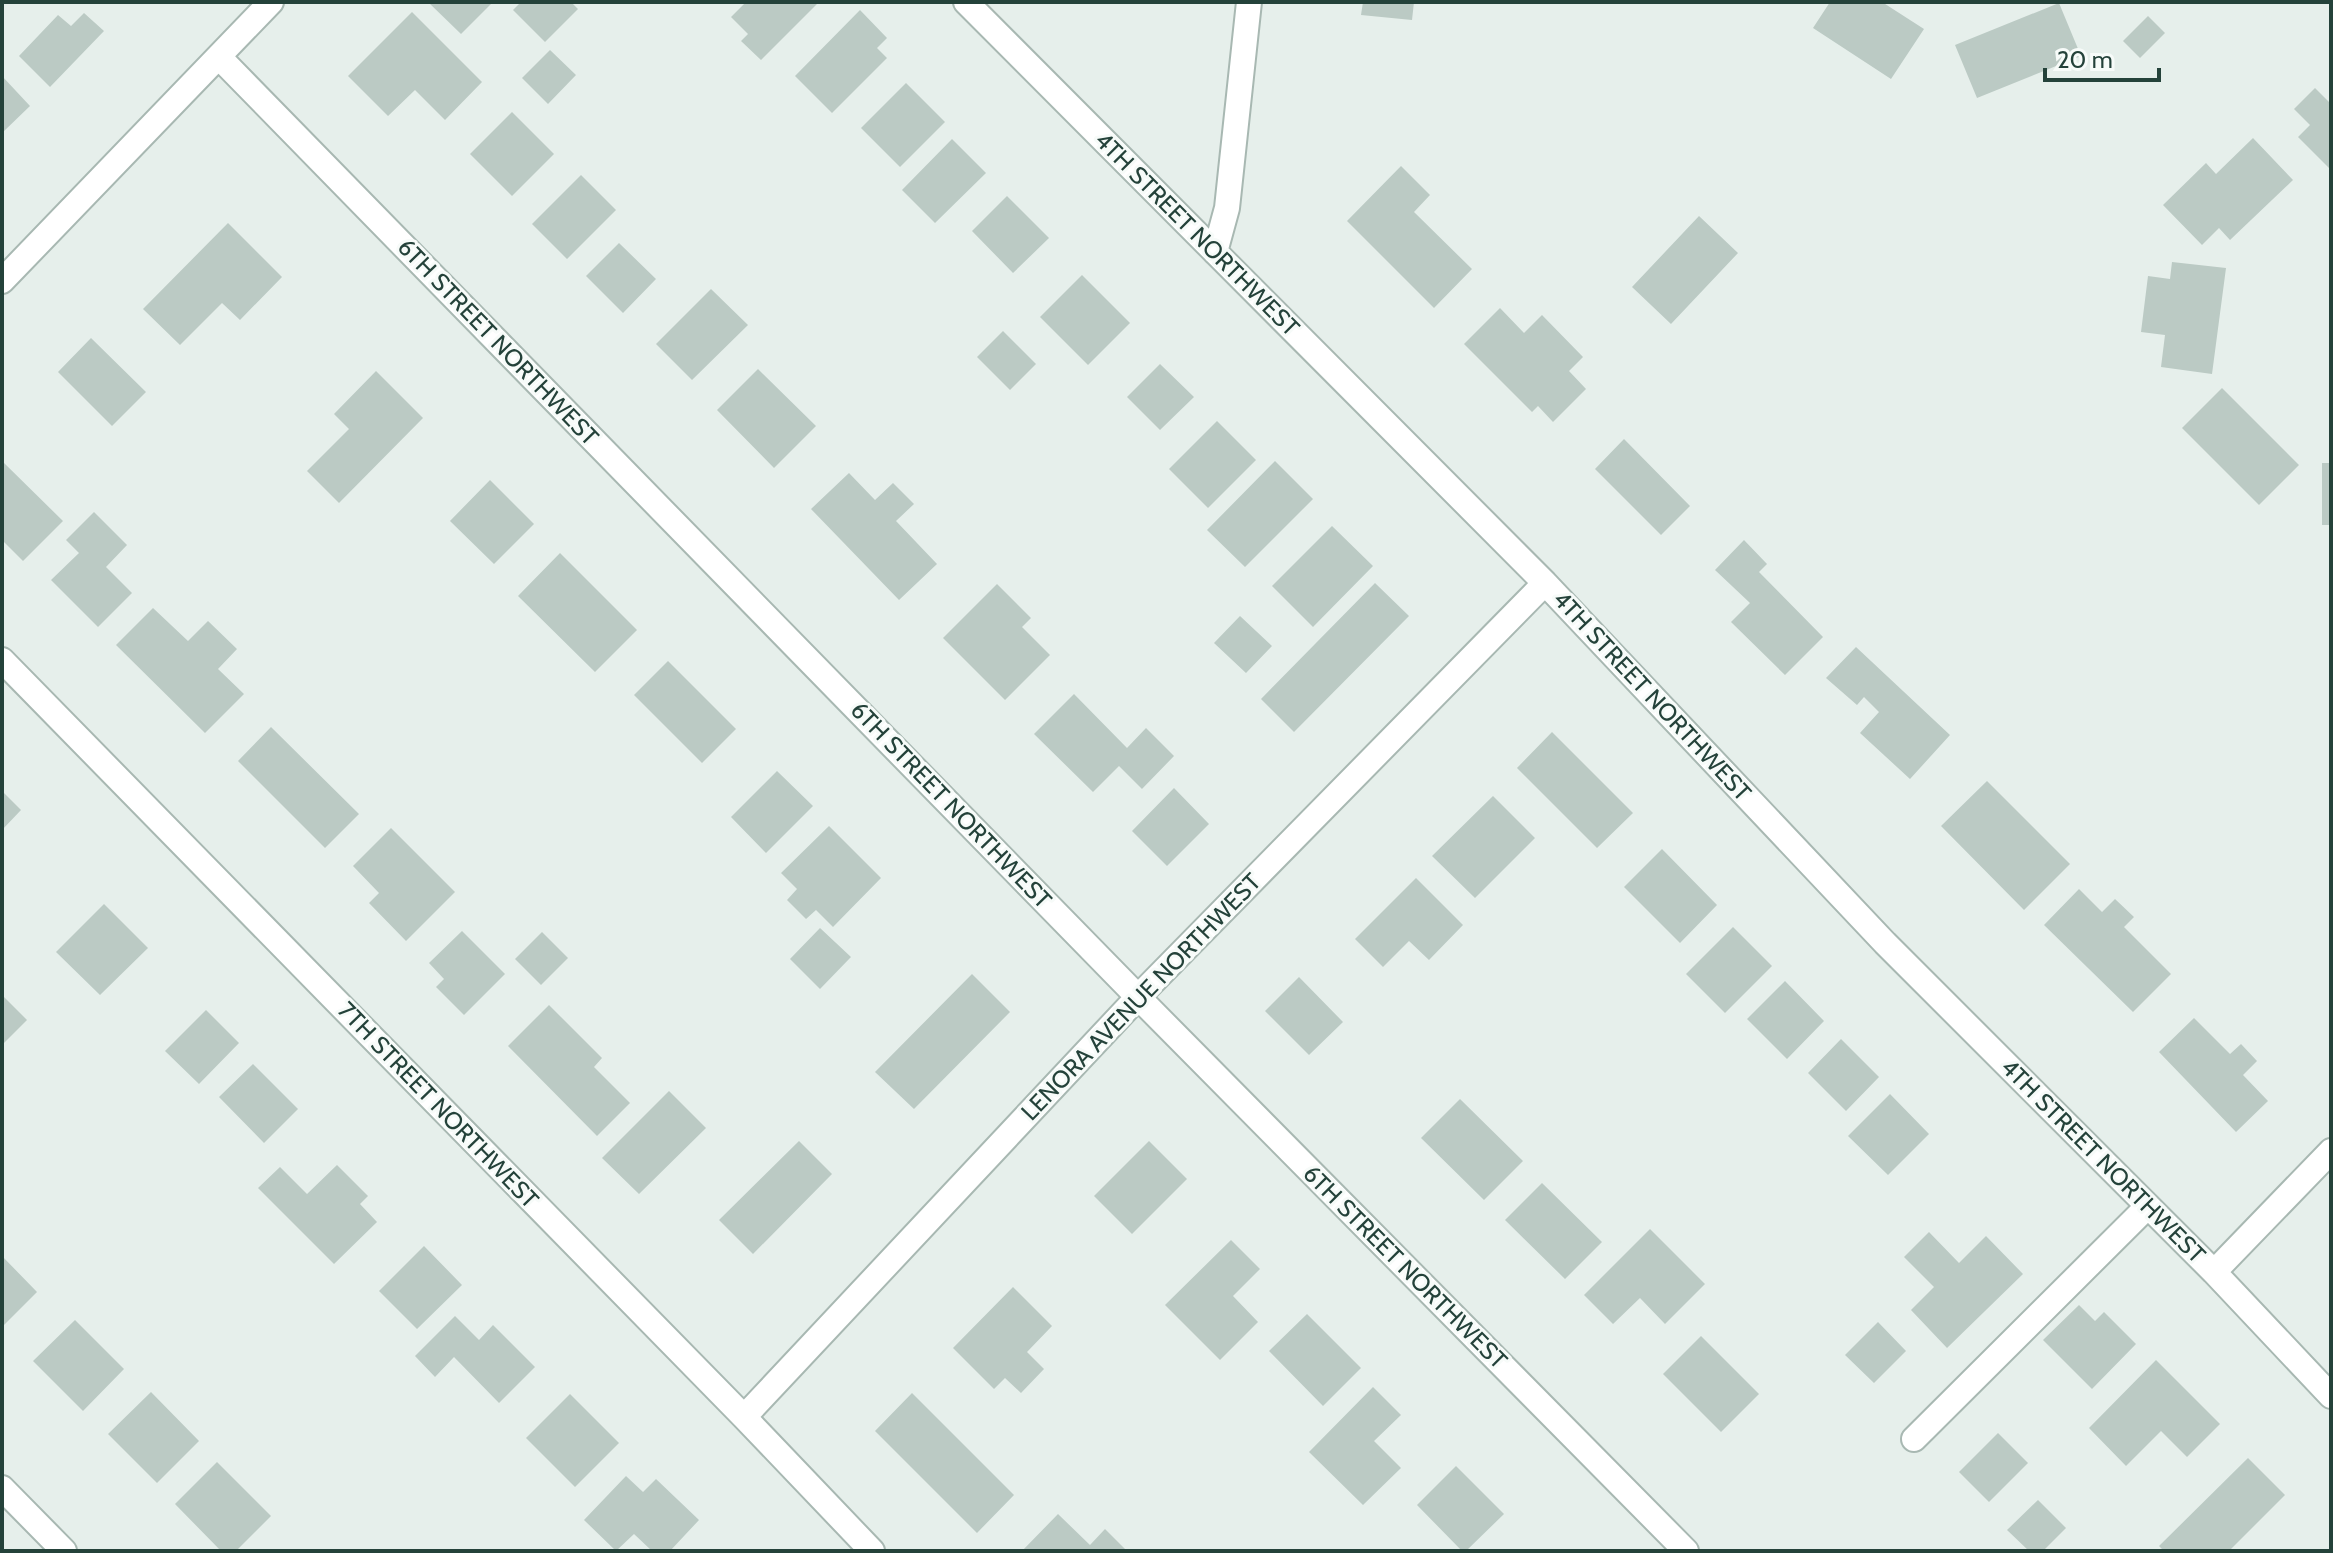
<svg xmlns="http://www.w3.org/2000/svg" width="2333" height="1553" viewBox="0 0 2333 1553" font-family="Cabin,sans-serif">
<rect width="100%" height="100%" fill="#e6efeb"/>
<path fill="#bbcac4" d="M428,2H493L461,34Z
M521,2H571L578,9L545,42L513,10Z
M746,2H819L761,60L741,41L748,34L731,17Z
M1363,2H1414L1412,20L1361,15Z
M1830,2H1882L1924,29L1891,79L1813,28Z
M2059,3L2081,56L1977,98L1955,45Z
M860,10L887,38L877,48L887,58L832,113L795,76Z
M412,12L482,82L445,120L415,90L388,116L348,76Z
M84,13L104,31L50,87L19,56L58,15L71,26Z
M2148,16L2165,33L2140,58L2123,41Z
M550,50L576,75L548,104L522,78Z
M2,76L30,106L2,133Z
M906,83L945,122L900,167L861,128Z
M2315,88L2331,104V170L2298,137L2310,125L2294,109Z
M512,112L554,154L512,196L470,154Z
M2253,138L2293,180L2230,240L2219,228L2202,245L2163,205L2206,163L2216,174Z
M952,139L986,173L935,223L902,190Z
M1401,166L1430,195L1414,212L1472,269L1434,308L1347,221Z
M581,175L616,210L567,259L532,224Z
M1007,196L1049,238L1013,273L972,231Z
M1699,216L1738,253L1671,324L1632,287Z
M228,223L282,277L240,320L222,303L180,345L143,309Z
M619,243L656,279L623,313L586,276Z
M2172,262L2226,268L2212,374L2161,367L2165,335L2141,332L2148,276L2170,279Z
M1082,275L1130,323L1088,365L1040,317Z
M711,289L748,325L692,380L656,344Z
M1500,308L1524,333L1542,315L1583,357L1569,371L1586,389L1553,422L1538,406L1532,412L1464,344Z
M1003,331L1036,364L1010,390L977,357Z
M91,338L146,392L112,426L58,372Z
M1160,364L1194,397L1160,430L1127,397Z
M758,369L816,426L774,468L717,410Z
M376,371L423,418L339,503L307,471L349,429L334,414Z
M2222,388L2299,465L2259,505L2182,428Z
M1217,421L1256,460L1208,508L1169,469Z
M1624,439L1690,506L1661,535L1595,469Z
M2,461L63,521L23,561L2,540Z
M1275,461L1313,499L1245,567L1207,530Z
M2322,463H2331V525H2322Z
M849,473L875,500L893,483L914,504L896,521L937,564L899,600L811,509Z
M490,480L534,524L494,564L450,521Z
M94,512L127,545L106,567L132,593L98,627L51,580L79,553L66,540Z
M1332,526L1373,566L1313,627L1272,586Z
M1744,540L1767,564L1759,572L1823,637L1785,675L1731,622L1750,603L1715,570Z
M560,553L637,630L595,672L518,596Z
M1375,583L1409,616L1294,732L1261,699Z
M997,584L1031,618L1022,627L1050,655L1005,700L943,638Z
M153,608L188,641L208,621L237,649L218,669L244,694L205,733L116,645Z
M1240,616L1272,646L1246,673L1214,643Z
M1856,647L1950,735L1910,779L1860,733L1879,712L1864,697L1857,705L1826,678Z
M668,661L736,729L702,763L634,695Z
M1074,694L1127,748L1146,728L1174,756L1142,789L1119,766L1093,792L1034,734Z
M271,727L359,814L325,848L238,761Z
M1552,732L1633,813L1597,848L1517,768Z
M777,771L813,806L766,853L731,817Z
M1987,781L2070,864L2024,910L1941,826Z
M1174,788L1209,824L1167,866L1132,831Z
M2,791L21,810L2,830Z
M1493,796L1535,838L1475,898L1432,856Z
M829,826L881,878L833,927L816,910L806,919L787,900L797,889L781,873Z
M391,828L455,892L406,941L369,903L379,893L353,866Z
M1662,849L1717,905L1680,943L1624,887Z
M1416,878L1463,925L1429,960L1409,941L1383,967L1355,939Z
M2079,889L2102,912L2115,899L2134,917L2124,927L2171,974L2133,1012L2044,925Z
M104,904L148,948L100,995L56,952Z
M1733,927L1772,966L1725,1013L1686,974Z
M820,928L851,957L820,989L790,959Z
M462,931L505,974L464,1015L436,987L444,979L429,963Z
M542,932L568,958L541,985L515,959Z
M972,974L1010,1012L914,1109L875,1072Z
M1299,977L1343,1022L1309,1055L1265,1011Z
M1785,981L1824,1021L1787,1059L1747,1019Z
M2,995L27,1020L2,1045Z
M549,1005L602,1058L594,1067L630,1103L597,1136L508,1046Z
M206,1010L239,1043L199,1084L165,1051Z
M2194,1018L2230,1054L2241,1044L2257,1061L2243,1075L2268,1101L2236,1132L2159,1052Z
M1841,1039L1879,1077L1846,1111L1808,1073Z
M253,1064L298,1109L264,1143L219,1097Z
M669,1091L706,1128L639,1194L602,1158Z
M1890,1094L1929,1134L1888,1175L1848,1136Z
M1460,1099L1523,1161L1484,1200L1421,1138Z
M799,1141L832,1174L753,1254L719,1220Z
M1149,1141L1187,1179L1132,1234L1094,1196Z
M337,1165L368,1196L360,1204L377,1222L334,1264L258,1188L280,1167L307,1194Z
M1542,1183L1602,1242L1565,1279L1505,1220Z
M1650,1229L1705,1284L1665,1324L1640,1298L1613,1324L1584,1295Z
M1929,1232L1959,1263L1986,1236L2023,1274L1947,1348L1911,1310L1934,1287L1904,1257Z
M1231,1240L1260,1269L1233,1296L1258,1322L1220,1360L1165,1305Z
M424,1246L462,1285L417,1329L379,1291Z
M2,1256L37,1292L2,1327Z
M1013,1287L1052,1326L1027,1352L1044,1369L1021,1393L1005,1378L994,1389L953,1348Z
M2079,1305L2095,1321L2104,1312L2136,1344L2092,1389L2043,1340Z
M1307,1314L1361,1368L1323,1406L1269,1351Z
M455,1316L479,1340L493,1325L535,1367L499,1403L454,1357L435,1377L415,1356Z
M75,1320L124,1369L83,1411L33,1361Z
M1878,1322L1906,1351L1874,1383L1845,1355Z
M1701,1336L1759,1394L1721,1432L1663,1374Z
M2156,1360L2220,1424L2187,1457L2161,1431L2126,1466L2089,1428Z
M1373,1387L1401,1415L1374,1441L1401,1468L1363,1505L1309,1452Z
M151,1392L199,1441L157,1483L108,1434Z
M912,1393L1014,1495L977,1533L875,1431Z
M570,1394L619,1443L575,1487L526,1438Z
M1998,1433L2028,1463L1989,1502L1959,1472Z
M2248,1458L2285,1495L2229,1551H2164L2159,1546Z
M217,1462L271,1516L236,1551H221L175,1504Z
M1456,1466L1504,1514L1466,1551H1462L1417,1505Z
M626,1476L643,1492L656,1479L699,1520L670,1551H652L634,1534L616,1551L584,1520Z
M2038,1500L2066,1528L2043,1551H2029L2007,1530Z
M1058,1514L1090,1545L1105,1529L1127,1551H1022Z"/>
<g fill="none" stroke-linecap="round" stroke-linejoin="round">
<g stroke="#a8b8b2" stroke-width="28">
<path id="minor" d="M966,2L1545,583L1885,943L2214,1272L2331,1396
M219,57L1138,997L1686,1551
M1215,252L1227,208L1249,2
M2,281L271,2
M2,660L744,1417L872,1551
M2214,1272L2331,1151
M744,1417L1138,997L1545,583
M1914,1439L2148,1206
M2,1488L64,1551"/>
</g>
<use href="#minor" stroke="#fff" stroke-width="24"/>
</g>
<g text-anchor="middle" stroke-width="6" stroke-linejoin="round" paint-order="stroke">
<g font-size="24" fill="#24423a" stroke="#f7fbf9">
<text transform="translate(1197 234) rotate(45)" y="8">4TH STREET NORTHWEST</text>
<text transform="translate(498 342) rotate(46)" y="8">6TH STREET NORTHWEST</text>
<text transform="translate(1652 696) rotate(47)" y="8">4TH STREET NORTHWEST</text>
<text transform="translate(951 805) rotate(46)" y="8">6TH STREET NORTHWEST</text>
<text transform="translate(1141 997) rotate(-46)" y="8">LENORA AVENUE NORTHWEST</text>
<text transform="translate(438 1105) rotate(46)" y="8">7TH STREET NORTHWEST</text>
<text transform="translate(2103 1161) rotate(45)" y="8">4TH STREET NORTHWEST</text>
<text transform="translate(1405 1267) rotate(45)" y="8">6TH STREET NORTHWEST</text>
</g>
</g>
<rect width="2333" height="1553" fill="none" stroke="#24423a" stroke-width="8"/>
<path d="M2045 68v12h114v-12" fill="none" stroke="#24423a" stroke-width="4"/>
<text x="2057" y="68" font-size="24" fill="#24423a" stroke="#f7fbf9" stroke-width="6" paint-order="stroke">20 m</text>
</svg>
